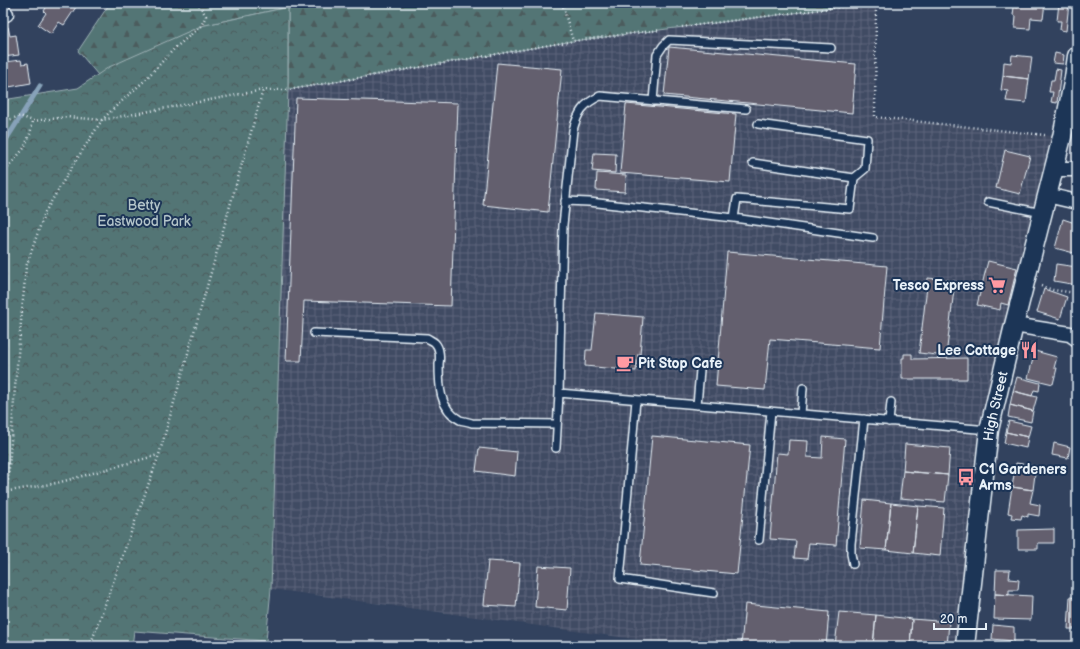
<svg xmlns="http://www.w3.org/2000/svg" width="1080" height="649" viewBox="0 0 1080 649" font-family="'Balsamiq Sans',sans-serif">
<defs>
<pattern id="industrial-grid" width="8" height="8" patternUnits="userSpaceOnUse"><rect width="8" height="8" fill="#414b63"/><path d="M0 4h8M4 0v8" fill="none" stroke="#5c657a"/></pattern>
<pattern id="forest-firs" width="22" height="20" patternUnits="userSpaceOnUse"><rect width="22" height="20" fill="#537474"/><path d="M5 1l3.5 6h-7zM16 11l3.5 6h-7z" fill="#4c5c5d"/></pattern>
<pattern id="park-crowns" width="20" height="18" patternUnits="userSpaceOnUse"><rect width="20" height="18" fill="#537474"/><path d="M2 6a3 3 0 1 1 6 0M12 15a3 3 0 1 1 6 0" fill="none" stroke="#4c5c5d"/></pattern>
</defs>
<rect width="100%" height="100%" fill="#32425e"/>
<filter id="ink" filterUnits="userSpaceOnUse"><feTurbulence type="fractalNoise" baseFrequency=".025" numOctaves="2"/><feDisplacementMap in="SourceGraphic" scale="8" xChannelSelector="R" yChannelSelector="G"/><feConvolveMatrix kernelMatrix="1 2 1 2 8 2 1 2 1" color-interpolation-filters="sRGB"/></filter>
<g filter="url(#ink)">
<path fill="url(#industrial-grid)" d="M872,3H876L875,117L1062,137L1014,325L965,646H685L271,589L288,90L573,41Z"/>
<path fill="url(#forest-firs)" stroke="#9eb2b6" d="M110,3H872L573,41L288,90V7L201,26L98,75L78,51Z"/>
<path fill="url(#park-crowns)" stroke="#9eb2b6" d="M288,7V90L271,589L266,641L134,631L132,646H3V100L78,88L109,67L201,26Z"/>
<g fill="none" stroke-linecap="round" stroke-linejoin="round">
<path stroke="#87a2b9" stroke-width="5" d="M4,143L40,86"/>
</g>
<path fill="#635f6e" stroke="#e8f1f8" d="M49,3H70L76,7L64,25L59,22L51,34L38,25L46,13L44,11Z
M1018,3H1045L1043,19L1031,18L1030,29L1015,28L1016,16L1013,15L1014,7L1018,8Z
M1059,3H1069L1066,31L1060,30L1061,21H1057Z
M8,27L10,36L16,35L19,55L3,57V28Z
M669,47L856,64L852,113L664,95Z
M1055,53L1064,55L1063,64L1053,63Z
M1012,55L1032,57L1029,79L1003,76L1004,62L1011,63Z
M21,60L22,64L28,63L31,83L9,87L8,81L4,82L3,72L6,71L5,62Z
M497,63L562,69L548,212L483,205Z
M1056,69L1061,70L1057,103L1051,102L1053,92H1049L1051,80H1054Z
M1003,76L1029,79L1026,103L1006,101L1008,91L1001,90Z
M296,98L458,103L451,306L304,301L301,361H286Z
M626,104L736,114L730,182L620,173Z
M1005,150L1030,156L1020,194L996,188Z
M594,153L616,154L615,173L592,171Z
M597,173L626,175L625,192L596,190Z
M1063,219L1075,223L1073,231L1077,232V242L1074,253L1055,248Z
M727,252L887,266L880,348L770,339L765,390L716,386Z
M988,261L1017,268L1008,305L1001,303L1000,310L977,305Z
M1056,264L1077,267V285L1054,281Z
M928,278L955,281L946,356L919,353Z
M1044,289L1067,297L1060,319L1037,312Z
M596,313L643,317L640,355L638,354L636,371L585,366L586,350H592Z
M1035,351L1057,357L1054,368H1057L1053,384L1028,378Z
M904,354H912V359L967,358V379H902V358H904Z
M1075,372H1077V386L1074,385Z
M1017,377L1040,383L1039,391L1034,390L1032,396L1013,391Z
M1013,391L1037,397L1033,411L1010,405Z
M1010,405L1033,411L1031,422L1008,417Z
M1009,421L1031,426L1028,437L1006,432Z
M1006,432L1028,437L1026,448L1004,443Z
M652,436L750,445L737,574L640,565Z
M823,437L845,439L836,545L809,543L807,559L794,558L796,541L770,539L777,453L788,454L789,440L808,441L807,457L822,458Z
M1054,443L1070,447L1068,458L1052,455Z
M905,444L950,448L948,475L903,471Z
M479,448L517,452L515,476L476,471Z
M1016,463L1036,466L1033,490L1012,487Z
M903,471L948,475L945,502L900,498Z
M1012,487L1033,490L1030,503L1040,505L1039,516L1028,514V517L1022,515L1021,519L1011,518L1012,514L1008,513Z
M864,500L891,503L886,550L860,548Z
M891,503L918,506L913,553L886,550Z
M918,506L944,508L940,556L913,553Z
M1054,529V543H1038V549H1018V530Z
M488,561L520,563L516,607L484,605Z
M538,566L570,568L567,610L535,607Z
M996,570H1010L1009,579L1019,580L1018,590H1009V595L995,594Z
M995,594L1032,596L1031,620L994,619Z
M1070,597L1077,598V629H1068Z
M745,604L829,612L826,646H741Z
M839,612L876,615L873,646H835Z
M876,615L912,619L910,646H873Z
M912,619L949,622L947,646H910Z
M993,625L1014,627V641L992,639Z"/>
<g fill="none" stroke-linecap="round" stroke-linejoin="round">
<g stroke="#e8f1f8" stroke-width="10">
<path id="service" d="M653,101L657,55L663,46L669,40L831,48
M758,124L867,139L865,169L854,178
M565,201L589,202L734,218L873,238
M988,202L1042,213
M734,218L737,199L850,209L854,178L753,163
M314,333L427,338C430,340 433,341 435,343C440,348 440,358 439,364C439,385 439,409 460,420C464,421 469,422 472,423L557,424
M559,393L989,430
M636,400L620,579L714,593
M697,405L700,370
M801,414L803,388
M889,422L891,402
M556,448L559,393L563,225L573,130C578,112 583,104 600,96L746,109
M759,540L771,411
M853,564L851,554V544L864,419"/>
</g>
<g stroke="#e8f1f8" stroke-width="17">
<path id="minor" d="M3,14H6
M1054,169H1077
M1047,195L1077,202
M1014,325L1070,334L1077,339"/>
</g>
<g stroke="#e8f1f8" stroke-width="21">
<g id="tertiary">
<path id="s1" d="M965,646L989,430L1014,325L1062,137L1074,78L1077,56"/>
</g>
</g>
<path stroke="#e8f1f8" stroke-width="2.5" stroke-dasharray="1 3" stroke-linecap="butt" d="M562,3L573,41
M876,3L875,117L1045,135
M682,27L872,3
M3,122L20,116L33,121L67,117L102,120L263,90H288L573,41L661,30
M3,174L24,148L30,134L33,121
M1041,286L1053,290L1077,293
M3,491L8,482L15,387L26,267L45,212L73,165L102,120L113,109L143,82L175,48L201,26L206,16L198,3
M3,492L57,483L158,455
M90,646L159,455L263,90"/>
<use href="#service" stroke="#1d3557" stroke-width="7"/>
<use href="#minor" stroke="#1d3557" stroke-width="14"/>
<use href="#tertiary" stroke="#1d3557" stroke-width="18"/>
</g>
</g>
<defs>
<g id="supermarket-bare" transform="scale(1.38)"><path d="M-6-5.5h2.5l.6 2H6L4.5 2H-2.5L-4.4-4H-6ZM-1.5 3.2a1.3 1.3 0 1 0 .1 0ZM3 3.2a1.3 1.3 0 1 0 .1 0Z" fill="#ff9aa2" stroke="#1d3557" stroke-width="2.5" paint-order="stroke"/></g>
<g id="restaurant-bare" transform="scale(1.38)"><path d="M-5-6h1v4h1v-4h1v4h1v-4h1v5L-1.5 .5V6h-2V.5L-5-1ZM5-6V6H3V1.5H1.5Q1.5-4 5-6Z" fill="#ff9aa2" stroke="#1d3557" stroke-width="2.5" paint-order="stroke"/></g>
<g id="cafe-bare" transform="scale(1.38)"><path d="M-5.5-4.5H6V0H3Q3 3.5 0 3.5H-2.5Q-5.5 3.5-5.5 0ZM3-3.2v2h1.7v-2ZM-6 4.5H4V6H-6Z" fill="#ff9aa2" stroke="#1d3557" stroke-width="2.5" paint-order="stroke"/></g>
<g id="bus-bare" transform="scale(1.38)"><path d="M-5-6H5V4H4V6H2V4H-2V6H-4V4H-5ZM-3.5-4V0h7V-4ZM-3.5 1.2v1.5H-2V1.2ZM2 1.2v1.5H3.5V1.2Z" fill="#ff9aa2" stroke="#1d3557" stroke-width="2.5" paint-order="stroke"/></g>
</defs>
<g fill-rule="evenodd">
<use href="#supermarket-bare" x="997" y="285"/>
<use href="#restaurant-bare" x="1029" y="350"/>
<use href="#cafe-bare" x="625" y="363"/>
<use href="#bus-bare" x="966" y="477"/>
</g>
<g text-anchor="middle" stroke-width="4" stroke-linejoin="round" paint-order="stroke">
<g font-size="14" fill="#b4c5ca" stroke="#1d3557">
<text x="144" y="210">Betty<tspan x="144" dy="16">Eastwood Park</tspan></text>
</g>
<g font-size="14" font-weight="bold" fill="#e8f1f8" stroke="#1d3557" text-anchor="end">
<text x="984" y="290">Tesco Express</text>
<text x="1016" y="355">Lee Cottage</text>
<text x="638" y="368" text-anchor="start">Pit Stop Cafe</text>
<text x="979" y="474" text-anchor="start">C1 Gardeners<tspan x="979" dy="16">Arms</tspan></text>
</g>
<g font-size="14" fill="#e8f1f8" stroke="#1d3557">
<text dy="5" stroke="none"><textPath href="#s1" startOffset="242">High Street</textPath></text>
</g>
</g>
<rect width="1080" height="649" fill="none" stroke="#1d3557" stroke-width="16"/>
<rect x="8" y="8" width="1064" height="633" fill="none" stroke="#e8f1f8" stroke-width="1.5" filter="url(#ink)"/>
<path d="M934 623v6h52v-6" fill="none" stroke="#e8f1f8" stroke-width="2"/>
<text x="940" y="623" font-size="12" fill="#e8f1f8" stroke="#1d3557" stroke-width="3" paint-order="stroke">20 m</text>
</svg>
